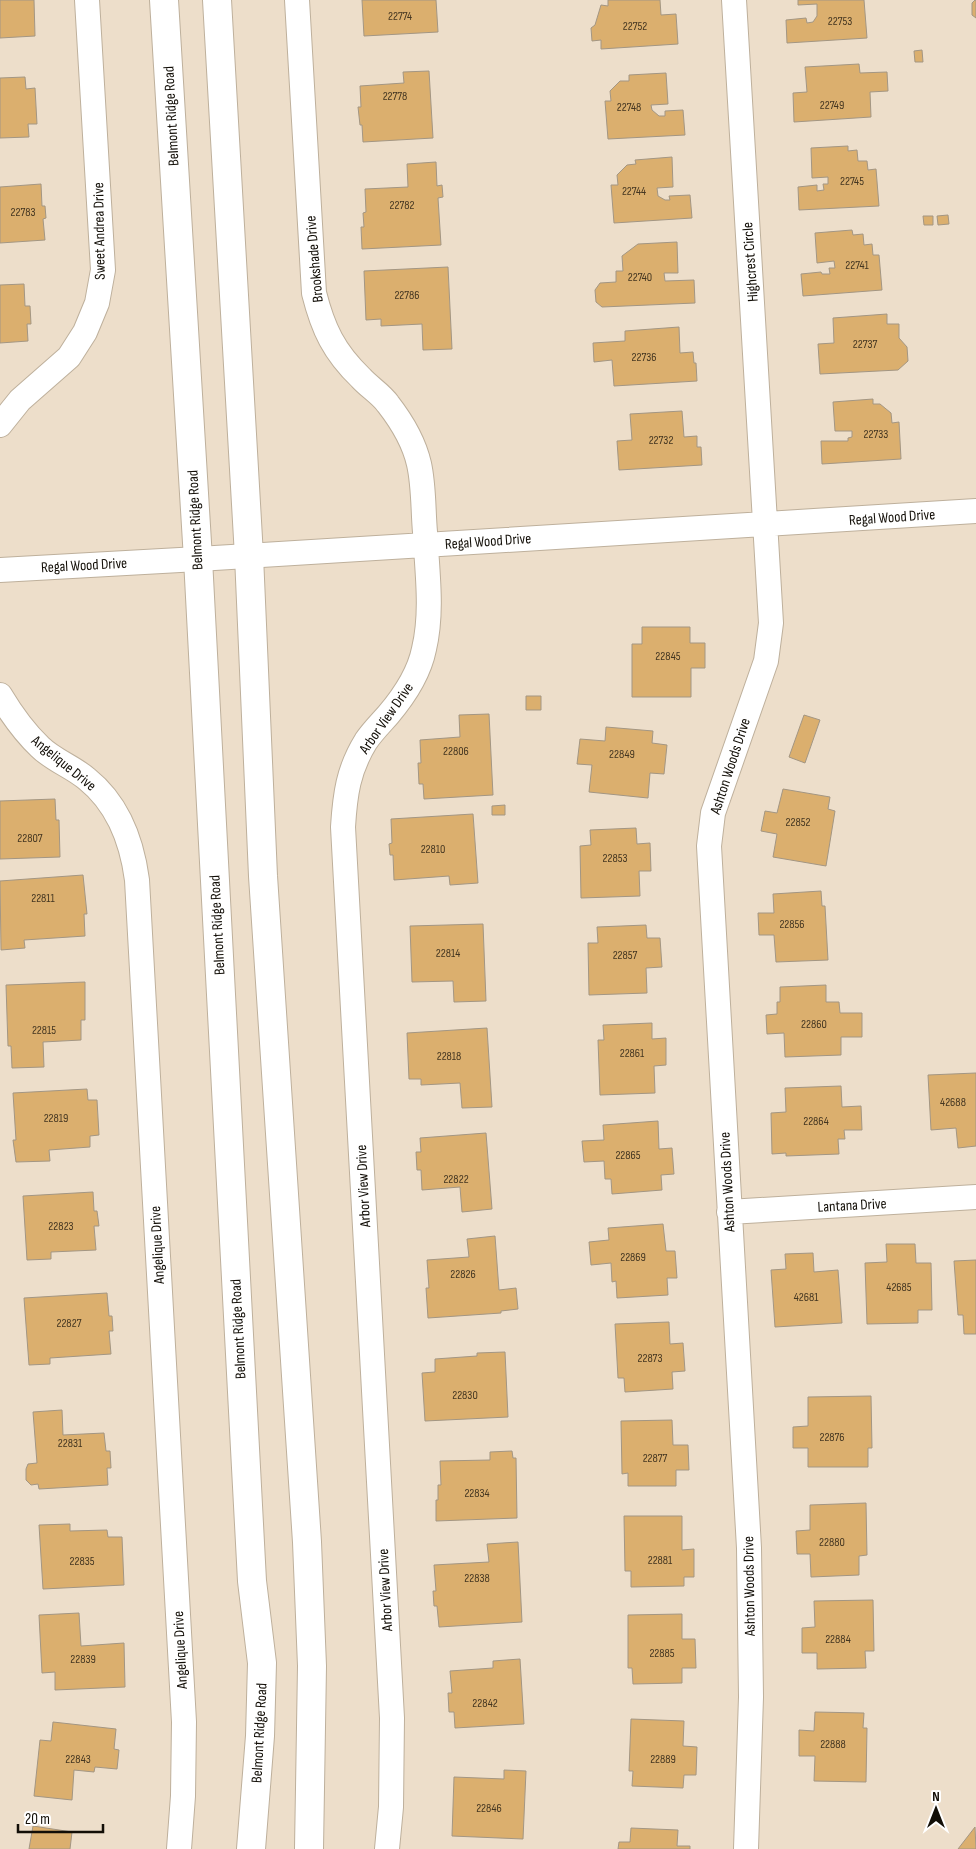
<svg xmlns="http://www.w3.org/2000/svg" width="976" height="1849" viewBox="0 0 976 1849" font-family="'Sofia Sans Condensed',sans-serif">
<rect width="100%" height="100%" fill="#eddeca"/>
<path fill="#dbaf6e" stroke="#a39683" d="M0,0H34L35,36L0,38Z
M362,0H436L438,32L364,36Z
M608,0H660L661,15L676,14L678,44L601,49V40L592,41L591,28L595,25L601,5L608,6Z
M798,0H864L867,38L787,43L786,20L806,18L807,23L813,22L817,16V4L798,5Z
M975,0H976V18L972,15V3Z
M922,50L923,62H915L914,51Z
M859,64L860,73L887,72L888,91L870,92L871,117L794,122L793,93L807,92L805,67Z
M429,71L433,138L363,142L362,125H360L358,107H361L360,86L404,83L403,72Z
M666,73L668,104L651,105L652,110L659,116H665V111L683,110L685,135L608,139L605,101H611L610,91L620,81H629V75Z
M25,77L26,89L35,88L37,124H28L29,137L0,138V78Z
M848,146V151L857,150L858,161H867L868,170L876,169L879,206L799,210L798,187L817,185V191L824,190L823,184H828V177L812,178L811,148Z
M672,157L673,187L657,188L658,196L665,200H670L669,196L690,195L692,218L614,223L611,185H618L617,175L627,165L636,164L635,160Z
M436,162L437,186L442,185L443,197L438,198L441,245L362,249L361,227H364L363,213L366,212L365,189L408,187L407,164Z
M41,184L42,206H45L46,218L43,219L45,240L0,243V187Z
M948,215L949,224L938,225L937,216Z
M923,216H933V225H924Z
M852,230L853,235L863,234L864,245L872,244L873,255H879L882,290L803,296L801,274L821,272L822,274H830L829,268H835L834,261L817,263L815,233Z
M677,242L678,273H664L665,281L694,280L695,303L602,307L596,302L595,290L600,283L616,282V271H623L622,256L638,244Z
M448,267L452,349L423,350L422,324L381,326V319L366,320L364,271Z
M24,284L25,306H30L31,324H27L28,341L0,343V285Z
M887,314V324H899V338L907,347L908,361L898,370L820,374L818,344L834,343L833,318Z
M679,327L680,353L693,352L694,363H696L697,381L614,386L612,360L594,362L593,343L625,341V331Z
M873,399V404H880L891,413L892,423L899,422L901,459L822,464L821,441H848V438L852,437V431H835L833,402Z
M682,411L684,437L697,436V447H701L702,465L619,470L617,441L632,440L630,414Z
M642,627H690V643H705V668H691V697H632V644H642Z
M526,696H541V710H526Z
M489,714L493,795L424,799L423,784H419L418,763H421L420,740L460,737L459,715Z
M804,715L820,720L805,763L789,757Z
M606,727L653,731L652,743L667,745L664,774L650,773L648,798L589,792L592,765L577,764L580,739L605,741Z
M783,789L830,797L828,809L835,811L826,866L773,857L777,834L761,831L765,811L777,813Z
M55,799L56,820H59L60,857L0,859V801Z
M505,805V815H492V806Z
M473,814L478,883L450,885L449,876L394,880L393,855H390L389,844L392,843L391,819Z
M636,828L637,844L650,843L651,871H639L640,896L581,898L580,846L591,845L590,830Z
M83,875L87,914H84L85,936L24,940L25,948L1,950L0,881Z
M821,891L822,906H825L828,960L776,962L774,935H759L758,913H774L773,894Z
M483,924L486,1001L454,1002L453,981L412,982L410,926Z
M646,925L647,938H660L662,967L646,968L647,993L589,995L588,943H598L597,927Z
M85,982V1020H81V1040L43,1042L44,1067L12,1068L11,1046H8L6,985Z
M826,985V1002H839L840,1013H862V1037H841V1055L785,1057L784,1033L767,1034L766,1015L777,1014V1002H780V987Z
M652,1023V1039L666,1038V1065L654,1066L655,1093L600,1095L598,1040H604L603,1025Z
M487,1028L492,1107L462,1108L460,1083L421,1085V1079H409L407,1033Z
M976,1073V1146L958,1148L956,1128L931,1130L928,1075Z
M841,1086L842,1107L861,1106L862,1130H844L845,1139H838L839,1154L786,1156V1153L772,1154L771,1113L786,1112L785,1088Z
M87,1089L88,1100H97L99,1135L90,1136V1147L49,1150L50,1161L16,1162L13,1140H16L13,1093Z
M658,1121L659,1149L672,1148L674,1174L661,1175L662,1190L612,1194L611,1179H605L604,1161L584,1162L582,1141L604,1140L603,1125Z
M486,1133L492,1209L462,1212L460,1187L422,1190L421,1170H417L416,1152H421L420,1138Z
M93,1192L94,1211H97L99,1226H94L96,1250L51,1252V1259L27,1260L23,1196Z
M663,1224L666,1251H675L677,1278H667L668,1295L617,1298L616,1281L612,1282L611,1263L591,1265L589,1242L609,1240L608,1228Z
M495,1236L499,1290L516,1288L518,1309L501,1311V1313L428,1318L426,1288H429L427,1260L469,1257L467,1239Z
M886,1244H915L916,1263H931L932,1310H918V1323L867,1324L865,1263L887,1262Z
M813,1253L814,1272L838,1270L842,1323L775,1327L771,1270L786,1269L785,1254Z
M976,1260V1334H964L963,1315H958L954,1261Z
M107,1293L109,1316H112L113,1331H109L111,1354L50,1358V1364L29,1365L24,1298Z
M669,1322L670,1344L683,1343L685,1371L672,1372L673,1389L625,1392L624,1378H618L615,1324Z
M505,1352L508,1417L425,1421L422,1373L435,1372V1359L477,1356V1353Z
M871,1396L872,1448H868V1467H808V1448H793V1427L808,1426V1397Z
M62,1410L63,1435L104,1433L106,1451H110L111,1468H107L108,1485L39,1489L38,1484L31,1485L26,1480V1469L28,1464L37,1463L33,1412Z
M672,1420L673,1445H688L689,1470H676V1486H628V1473L622,1474L621,1421Z
M512,1451L513,1458H516L517,1518L436,1521V1500H438V1485H441L440,1461L490,1460V1452Z
M866,1503L867,1555L859,1556V1575L811,1577L810,1554H797L796,1531L810,1530V1505Z
M624,1516H682V1550L694,1549V1577H684V1586L631,1587V1571H625Z
M70,1524V1531L107,1530L108,1537H122L124,1585L43,1589L39,1525Z
M518,1542L522,1622L439,1627L437,1606H434L433,1591H436L434,1565L489,1562L487,1544Z
M873,1600L874,1651H865L866,1668L817,1669V1653H802V1628L815,1627L814,1601Z
M79,1613L81,1646L124,1643L125,1687L55,1690V1672L42,1673L39,1615Z
M682,1614V1639H695L696,1668H682V1683L633,1684L632,1668H628V1615Z
M520,1659L524,1724L455,1728L454,1712H449L448,1693H452L450,1671L493,1668V1661Z
M815,1712L864,1713L863,1728H867L866,1782L814,1781L815,1756H799V1730L814,1731Z
M631,1719L684,1721L683,1746L697,1747L696,1775H684L683,1788L632,1786L633,1771H629Z
M53,1722L116,1729L114,1749L119,1750L117,1769L95,1767L94,1772L74,1770L72,1800L34,1796L40,1740L51,1741Z
M504,1770L526,1771L523,1839L452,1836L454,1777L504,1779Z
M33,1826L72,1832L70,1849H29Z
M975,1827L976,1849H958Z
M631,1828L678,1830L677,1846H690V1849H618L619,1842H630Z"/>
<g fill="none" stroke-linecap="round" stroke-linejoin="round">
<g stroke="#beb09c" stroke-width="26">
<path id="street" d="M297,0L314,293C323,329 334,352 361,378C369,387 381,394 388,404C402,422 414,442 419,464C424,486 423,510 425,532C427,571 433,611 424,649C419,674 405,695 388,715C381,723 372,732 366,741C348,770 345,795 343,827L392,1718L391,1807L387,1849
M734,0L771,623L766,661L713,813L709,846L749,1548L751,1697L746,1849
M0,425L20,400L69,357L85,332L97,303L103,270L87,0
M0,570L198,559L976,511
M0,695C12,715 23,731 40,747C53,760 73,767 87,779C118,804 132,842 137,880L184,1722L183,1796L179,1849
M729,1212L976,1197"/>
</g>
<g stroke="#beb09c" stroke-width="30">
<path id="secondary" d="M164,0L198,559L252,1581L262,1663L260,1736L251,1849
M217,0L249,556L263,876L307,1542L312,1666L309,1849"/>
</g>
<use href="#street" stroke="#fff" stroke-width="24"/>
<use href="#secondary" stroke="#fff" stroke-width="28"/>
</g>
<g text-anchor="middle" stroke-width="4.5" stroke-linejoin="round" paint-order="stroke">
<g font-size="12" fill="#443621">
<text x="400" y="20">22774</text>
<text x="840" y="25">22753</text>
<text x="635" y="30">22752</text>
<text x="395" y="100">22778</text>
<text x="832" y="109">22749</text>
<text x="629" y="111">22748</text>
<text x="852" y="185">22745</text>
<text x="634" y="195">22744</text>
<text x="402" y="209">22782</text>
<text x="23" y="216">22783</text>
<text x="857" y="269">22741</text>
<text x="640" y="281">22740</text>
<text x="407" y="299">22786</text>
<text x="865" y="348">22737</text>
<text x="644" y="361">22736</text>
<text x="876" y="438">22733</text>
<text x="661" y="444">22732</text>
<text x="668" y="660">22845</text>
<text x="456" y="755">22806</text>
<text x="622" y="758">22849</text>
<text x="798" y="826">22852</text>
<text x="30" y="842">22807</text>
<text x="433" y="853">22810</text>
<text x="615" y="862">22853</text>
<text x="43" y="902">22811</text>
<text x="792" y="928">22856</text>
<text x="448" y="957">22814</text>
<text x="625" y="959">22857</text>
<text x="814" y="1028">22860</text>
<text x="44" y="1034">22815</text>
<text x="632" y="1057">22861</text>
<text x="449" y="1060">22818</text>
<text x="953" y="1106">42688</text>
<text x="56" y="1122">22819</text>
<text x="816" y="1125">22864</text>
<text x="628" y="1159">22865</text>
<text x="456" y="1183">22822</text>
<text x="61" y="1230">22823</text>
<text x="633" y="1261">22869</text>
<text x="463" y="1278">22826</text>
<text x="899" y="1291">42685</text>
<text x="806" y="1301">42681</text>
<text x="69" y="1327">22827</text>
<text x="650" y="1362">22873</text>
<text x="465" y="1399">22830</text>
<text x="832" y="1441">22876</text>
<text x="70" y="1447">22831</text>
<text x="655" y="1462">22877</text>
<text x="477" y="1497">22834</text>
<text x="832" y="1546">22880</text>
<text x="660" y="1564">22881</text>
<text x="82" y="1565">22835</text>
<text x="477" y="1582">22838</text>
<text x="838" y="1643">22884</text>
<text x="662" y="1657">22885</text>
<text x="83" y="1663">22839</text>
<text x="485" y="1707">22842</text>
<text x="833" y="1748">22888</text>
<text x="78" y="1763">22843</text>
<text x="663" y="1763">22889</text>
<text x="489" y="1812">22846</text>
</g>
<g font-size="15" fill="#120e07" stroke="#fff">
<text transform="translate(171 116) rotate(-93)" y="5">Belmont Ridge Road</text>
<text transform="translate(99 231) rotate(-91)" y="5">Sweet Andrea Drive</text>
<text transform="translate(314 259) rotate(-95)" y="5">Brookshade Drive</text>
<text transform="translate(750 262) rotate(-94)" y="5">Highcrest Circle</text>
<text transform="translate(892 517) rotate(-4)" y="5">Regal Wood Drive</text>
<text transform="translate(195 520) rotate(-93)" y="5">Belmont Ridge Road</text>
<text transform="translate(488 541) rotate(-4)" y="5">Regal Wood Drive</text>
<text transform="translate(84 565) rotate(-3)" y="5">Regal Wood Drive</text>
<text transform="translate(386 718) rotate(-55)" y="5">Arbor View Drive</text>
<text transform="translate(64 763) rotate(39)" y="5">Angelique Drive</text>
<text transform="translate(730 766) rotate(-72)" y="5">Ashton Woods Drive</text>
<text transform="translate(217 925) rotate(-93)" y="5">Belmont Ridge Road</text>
<text transform="translate(727 1182) rotate(-93)" y="5">Ashton Woods Drive</text>
<text transform="translate(363 1186) rotate(-93)" y="5">Arbor View Drive</text>
<text transform="translate(852 1205) rotate(-3)" y="5">Lantana Drive</text>
<text transform="translate(157 1245) rotate(-93)" y="5">Angelique Drive</text>
<text transform="translate(238 1329) rotate(-93)" y="5">Belmont Ridge Road</text>
<text transform="translate(749 1586) rotate(-91)" y="5">Ashton Woods Drive</text>
<text transform="translate(385 1590) rotate(-93)" y="5">Arbor View Drive</text>
<text transform="translate(180 1650) rotate(-93)" y="5">Angelique Drive</text>
<text transform="translate(259 1733) rotate(-87)" y="5">Belmont Ridge Road</text>
</g>
</g>
<g transform="translate(936 1809)" stroke="#ffffff" stroke-width="4" paint-order="stroke">
<path d="M0-4L9 19L0 12L-9 19Z" fill="#120e07"/>
<text y="-8" font-size="14" font-weight="bold" text-anchor="middle" fill="#120e07">N</text>
</g>
<path d="M18 1824v8h85v-8" fill="none" stroke="#120e07" stroke-width="2.5"/>
<text x="25" y="1824" font-size="15" fill="#120e07" stroke="#ffffff" stroke-width="4" paint-order="stroke">20 m</text>
</svg>
